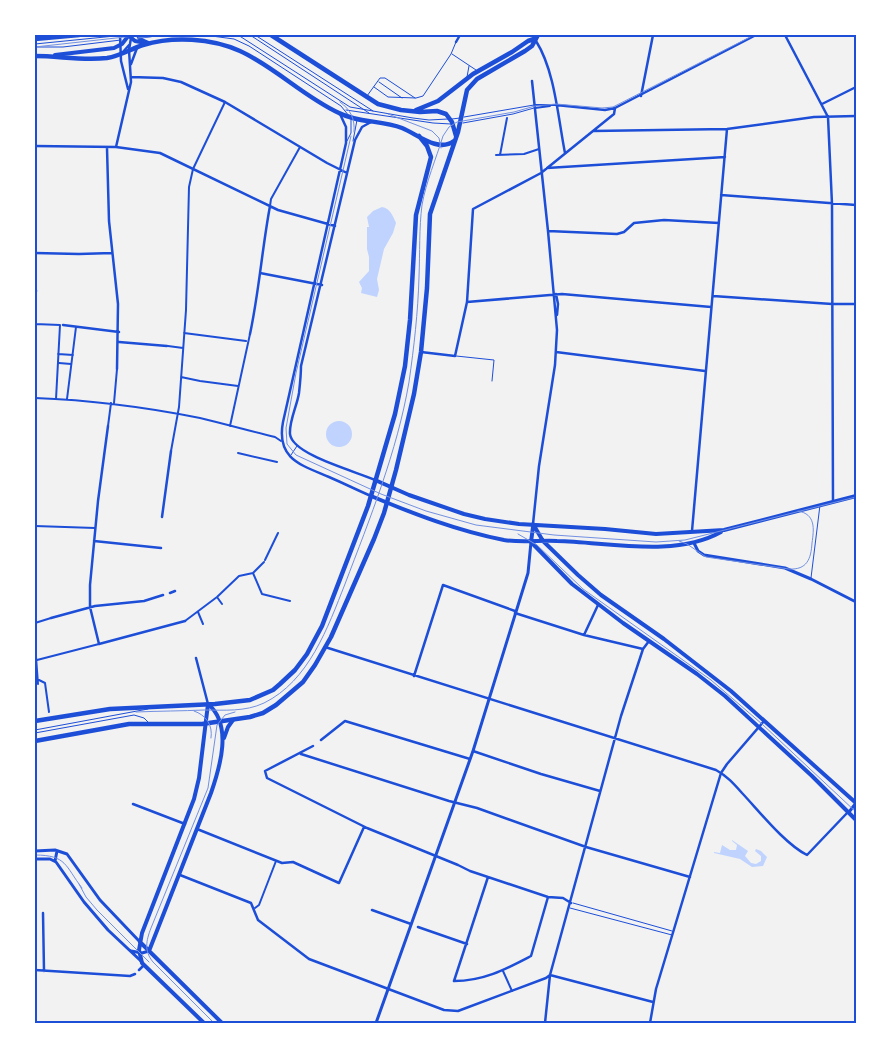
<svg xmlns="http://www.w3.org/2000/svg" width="891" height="1058" viewBox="0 0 891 1058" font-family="'Alegreya Sans',sans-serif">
<rect width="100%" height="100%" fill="#f2f2f2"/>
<path fill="#bfd3fe" d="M382,207C390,208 393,216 396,223L393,233L384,249L377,279L379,290L377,297L361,293L362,288L359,282L369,271V257L367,249V227H369L367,217L373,211Z
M326 434a13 13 0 1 1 26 0a13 13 0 1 1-26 0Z
M732,840L748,851L745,856L751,863L756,864L761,861V856L755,851L756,849L761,851L767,857L763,866L752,867L740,859L714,853V852L720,853L722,845L730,850H736L737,845L732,841Z"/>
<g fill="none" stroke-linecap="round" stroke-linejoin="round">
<path stroke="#1d4ed8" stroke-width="1" d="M204,35L234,39L249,46L341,106L349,116
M238,35L350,107L413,118L429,120L448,119
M250,35L369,113
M255,35L373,111
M142,38L163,35
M35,44L125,35
M35,47H63L121,40
M452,54L476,70
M467,77L469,66
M379,82L402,98
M374,87L388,97L416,98L423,96L451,54L456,42
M367,96L380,78H385L415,98
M346,110L433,123L451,124
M464,117L534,105
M452,119L460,118
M463,123L513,114L534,108
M347,141L351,133V119
M353,141L357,120
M456,356L494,360L492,381
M291,455L297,446
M811,578L820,505
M35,730L148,709
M35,733L134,715L144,718L149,723
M573,903L672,931
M570,908L672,935"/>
<path stroke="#1d4ed8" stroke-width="2" d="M535,105H556
M535,108L550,106
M496,155L524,154L539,149
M500,155L507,118
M270,206L271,199L300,147
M35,324L60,325
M35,330L36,292
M184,333L246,341
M168,346L183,348
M58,354L73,355
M59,363L71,364
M181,377L200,381L238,386
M35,398C90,400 145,407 200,418C225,424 250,431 275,437L281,441
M56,399L60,325
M67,399L76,327
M114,403L117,369
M108,426L111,403
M230,426L250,334
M171,451L179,407L186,310L189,187L193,169L225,102
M238,453L277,462
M35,526L95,528
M265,560L278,533
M253,573L262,594L290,601
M217,597L222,604
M198,612L203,624
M185,621L217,597L239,576L253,573L264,562
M35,623L51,618
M35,643L38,684
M35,662L37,660L99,644
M39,680L45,683L49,712
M255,908L259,905L276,861
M503,971L512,991"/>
<path stroke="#1d4ed8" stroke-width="2.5" d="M120,35L121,61L128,89
M785,35L828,117L832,204L833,502
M536,41C555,71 558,118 565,153
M456,42L460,35
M122,53L130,44
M131,64L137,48
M131,77L163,78L181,82L225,102L327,163L347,173
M532,81L548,231L557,330L555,365L539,466L533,524
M641,96L653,35
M822,104L856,87
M556,105L605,110L615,108L756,35
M340,114L346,127V143L283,422C276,459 301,465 329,477C343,483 357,490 371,496
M371,122L362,127L355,140L301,366C301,375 300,384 299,393C297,406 289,421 290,434C292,455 358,472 375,480
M593,131L727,129L814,117L856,116
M35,146L116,147L160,153L278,210L335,226
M116,147L131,82L129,50L131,38
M107,148L109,221L118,304L117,369
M547,168L725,157
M721,195L856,205
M548,231L617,234L624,232L634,223L664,220L719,223
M35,253L79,254L112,253
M260,273L322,285
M35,285L36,291
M556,294L558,304L557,315
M713,296L832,304H856
M467,302L562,294L711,307
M63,325L119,332
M250,334C259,292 262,249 270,206
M119,342L167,346
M421,352L455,356L467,302L473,209L541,173L614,114L615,108
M556,352L705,371
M108,426L98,501L90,585V607L99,644L185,621
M162,517L171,451
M692,531L727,129
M94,541L161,548
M170,593L175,591
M515,613L584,635L643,649
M51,618L95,606L144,601L163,595
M584,635L598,605
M325,647L716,770C727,776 734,784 742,793C759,811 785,844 807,855L848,812
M196,658L208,704
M414,676L443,585L515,611
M321,740L345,721L470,759
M313,746L265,771L267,778L367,828L458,865L470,871L548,897L563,898L571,903
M473,751L541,774L600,791
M301,754L449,801L477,808L586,847L690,877
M133,804L185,824
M197,829L282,863L293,862L339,883L364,827
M180,875L251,903L258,920L309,959L444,1010L458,1011L546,978L550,975L653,1002
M488,877L454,981C484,981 506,969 531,956L548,897
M372,910L411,924
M43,913L44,971
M418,927L467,944
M35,970L130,976L135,974
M139,970L144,965
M545,1023L550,975L621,716L643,649L649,641
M650,1023L656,989L721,773L727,764L764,721"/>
<path stroke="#1d4ed8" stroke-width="3" d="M694,543L698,551L704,555L785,568L811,579L856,602
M849,812L856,803
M35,851L55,850L67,854L100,900L140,942
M35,859H50L56,862L84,902L108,930L142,962
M55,861L57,851
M131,951L142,953L149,951
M376,1023L473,751L528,573L531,542"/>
<path stroke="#1d4ed8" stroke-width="4" d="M128,35L135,41L146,43
M55,55L114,48L122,44L129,35
M375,480L409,495L464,514L485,519L519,524L605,529L656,534L724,530L856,496
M371,496C414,514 458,531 504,540C522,543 539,540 557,541C608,542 674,558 721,532
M533,524L543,541L578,575L601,595L664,639L731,691L856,803
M531,542L572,584L623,623L697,674L725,696L812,776L856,820
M531,542L533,527
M224,738L228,727L233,720
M140,942L222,1023
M149,951L211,793C220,767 233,725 208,704
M204,1023L142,963L139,950L142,933L194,799L199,778L208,704"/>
<path stroke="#1d4ed8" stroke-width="4.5" d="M138,35L141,40L148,43
M271,35L378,104L401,110L420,112L437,111L446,114L452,122L456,136
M35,39L79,35
M35,56C59,56 83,61 107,58C120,56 131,49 143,45C173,36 211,38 240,51C275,67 304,97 339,113C358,123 382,120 402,128C417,134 438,153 454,141
M416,110L438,101L473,74L512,52L528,41L534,39
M35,721L110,709L215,704L250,700L273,690L280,684L295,670L307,654L322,626L368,506L395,414L405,366L410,320L416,215L431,157L427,146L419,136
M35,741L129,724H202L250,717L263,713L276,705L303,682L315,665L331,637L374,539L384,513L396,470L414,394L421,352L427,288L430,214L458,132L467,90L477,79L525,51L532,46L538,35"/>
<path stroke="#7290e2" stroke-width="1" d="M138,38L156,36
M35,47L143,35
M340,102C351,110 355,119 354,132
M388,114L432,131L439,138L441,148
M351,136L296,373L286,428L287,444L296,455L381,494L426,511L476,525L554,535L656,542L685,540L856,497
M518,534L537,545L583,589L711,680L762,724L856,812
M679,541L687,544L706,557L789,569C807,570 811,559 812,543C814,529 816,514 798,511
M194,711C206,715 213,725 211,738
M136,712C159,711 182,711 204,710C224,710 245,712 264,703C309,681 328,627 345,584C370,518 397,452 409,382C414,347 418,312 419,277C420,253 419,228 422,205C426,182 436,159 443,136L449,127L457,122L514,112L535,106L556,104L602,108L613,107L754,35
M35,855C67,855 65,866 82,888
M79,884L86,897L97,910L149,962
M214,1023L153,962C144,951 146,941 151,928L208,788L217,725L225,715L235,712"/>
</g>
<rect width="891" height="1058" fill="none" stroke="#ffffff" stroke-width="72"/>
<rect x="36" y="36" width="819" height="986" fill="none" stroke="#1d4ed8" stroke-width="2"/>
</svg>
